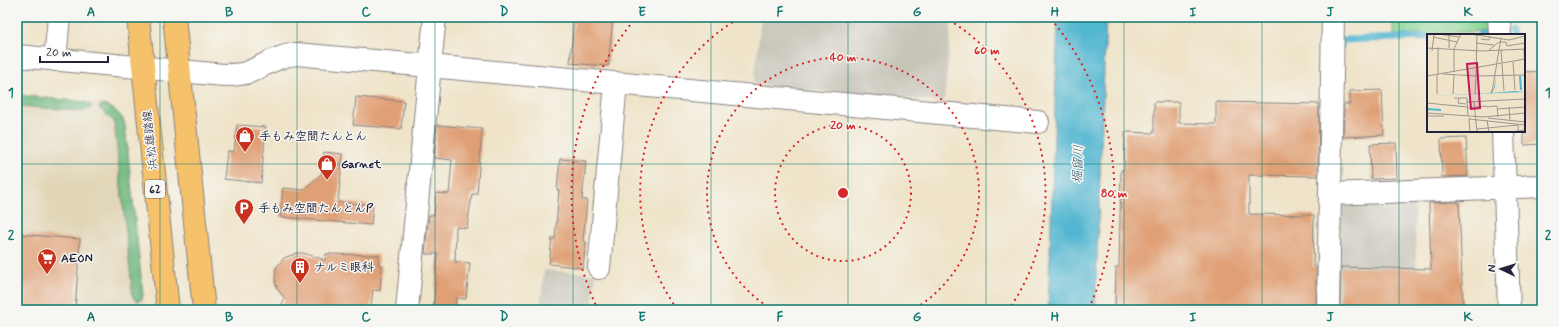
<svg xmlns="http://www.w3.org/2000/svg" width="1559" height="327" viewBox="0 0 1559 327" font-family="Mynerve,'Klee One',sans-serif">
<rect width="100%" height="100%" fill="#f6f6f2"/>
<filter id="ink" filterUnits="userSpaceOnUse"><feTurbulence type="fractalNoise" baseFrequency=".025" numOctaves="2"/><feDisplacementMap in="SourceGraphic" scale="8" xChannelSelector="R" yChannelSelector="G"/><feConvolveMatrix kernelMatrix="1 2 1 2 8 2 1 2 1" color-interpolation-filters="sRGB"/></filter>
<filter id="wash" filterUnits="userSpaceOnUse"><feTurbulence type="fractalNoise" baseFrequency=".012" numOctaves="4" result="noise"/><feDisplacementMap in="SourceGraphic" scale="16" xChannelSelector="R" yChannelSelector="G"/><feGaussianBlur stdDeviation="0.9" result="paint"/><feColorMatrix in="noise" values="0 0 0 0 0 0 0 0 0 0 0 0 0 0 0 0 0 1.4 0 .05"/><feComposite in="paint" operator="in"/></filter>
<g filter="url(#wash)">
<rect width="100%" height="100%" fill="#efe4c9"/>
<path fill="#e1d6b7" d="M17,95L104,103L124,119L144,310H17Z"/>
<path fill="#c7c4b8" d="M761,17H952L944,102L754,85Z
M1414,201L1418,310H1338L1340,203Z
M544,270L596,274L592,310H540Z"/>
<path fill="#8ad693" stroke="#567c67" d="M1393,17H1491V31L1393,35Z"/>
<path fill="#6fb77d" stroke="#486c5c" d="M17,95L85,102L91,105V108L85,111L17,106Z
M102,105C112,106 123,115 125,125L143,295L142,299L138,301L133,298L114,121L100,109V106Z"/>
<path fill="#51b6d0" stroke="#3a6c86" d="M1058,17H1106L1095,310H1048Z"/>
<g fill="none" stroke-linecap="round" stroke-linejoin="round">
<path stroke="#51b6d0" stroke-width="7" d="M1511,30L1512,34
M1480,35H1488
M1341,46V40L1428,37"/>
</g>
<g id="blocks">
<path fill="#e0a076" d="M585,17L613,18L608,66L570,63L574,19L584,20Z
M1542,71V144L1524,145V72Z
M1382,90L1384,135L1343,137L1344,104H1350V91Z
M356,97L404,101L401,129L353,125Z
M1154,102H1179V123L1216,124V102L1319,104L1318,176L1249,175V214L1314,215L1313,267H1316V310H1115L1116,267H1119L1121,170H1124L1125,132L1154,133Z
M237,125L266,127L261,183L224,179L227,151L234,152Z
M437,125L482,129L477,194H472L467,228L456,227L455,262L470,263L466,299L456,298L455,310H433L438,254H425L429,215H434L436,193L449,194L452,160L434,158Z
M1466,138L1468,176L1442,177L1441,139Z
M1396,143L1397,178L1371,179L1370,144Z
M324,152L343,154L338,202L373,205L371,225L280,217L283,188L303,190L322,173Z
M560,159L586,161L582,200H587L583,241L586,242L583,268L549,264L552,238L555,239L559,190H557Z
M1459,202L1463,310H1340L1341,267L1431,269L1429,203Z
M17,234L80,239L75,310H17Z
M297,253H303L325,260L326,254L379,255L378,265H382L380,291L373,290L371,306H369L368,310H279L285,299L277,288L275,281L276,268L284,258Z"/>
</g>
</g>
<g filter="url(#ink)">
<use href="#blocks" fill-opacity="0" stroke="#888382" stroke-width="1"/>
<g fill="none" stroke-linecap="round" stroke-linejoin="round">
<g stroke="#888382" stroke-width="24">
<path id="minor" d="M435,17L430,66L1038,122
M1499,17L1500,35
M17,56L224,75C233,75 241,75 249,72C265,65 278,56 296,54L430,66L407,310
M55,60L59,17
M1503,131L1509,310
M1330,194L1542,186
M599,268L616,83
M1328,310L1333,17"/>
</g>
<g stroke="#888382" stroke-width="24">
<path id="major" d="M138,17L168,310
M174,17L204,310"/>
</g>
<use href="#minor" stroke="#fff" stroke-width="22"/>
<use href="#major" stroke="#f5c16b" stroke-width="22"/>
</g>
</g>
<path fill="none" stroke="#0f766e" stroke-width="1" stroke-opacity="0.55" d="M160,17V310M297,17V310M435,17V310M573,17V310M711,17V310M848,17V310M986,17V310M1124,17V310M1262,17V310M1399,17V310M17,164H1542"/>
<g fill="none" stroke="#d62828" stroke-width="2" stroke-dasharray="2 4">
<circle cx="843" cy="193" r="68"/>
<path d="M773 310A136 136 0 1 1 913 310"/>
<path d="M677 309A203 203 0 0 1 741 17M944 17A203 203 0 0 1 1009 309"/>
<path d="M598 310A271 271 0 0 1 635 19M1051 19A271 271 0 0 1 1088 310"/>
</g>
<defs>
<g id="shop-pin" transform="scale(1)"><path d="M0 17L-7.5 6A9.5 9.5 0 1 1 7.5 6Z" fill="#c8321e" stroke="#f6f6f2"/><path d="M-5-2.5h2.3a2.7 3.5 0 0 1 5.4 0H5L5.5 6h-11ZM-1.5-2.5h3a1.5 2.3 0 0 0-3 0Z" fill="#fff"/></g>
<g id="parking-pin" transform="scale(1)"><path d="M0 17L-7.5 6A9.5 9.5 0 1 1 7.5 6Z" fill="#c8321e" stroke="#f6f6f2"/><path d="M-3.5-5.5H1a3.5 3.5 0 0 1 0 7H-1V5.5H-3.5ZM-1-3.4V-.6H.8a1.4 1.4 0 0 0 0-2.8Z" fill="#fff"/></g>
<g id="supermarket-pin" transform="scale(1)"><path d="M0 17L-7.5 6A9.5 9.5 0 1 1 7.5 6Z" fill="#c8321e" stroke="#f6f6f2"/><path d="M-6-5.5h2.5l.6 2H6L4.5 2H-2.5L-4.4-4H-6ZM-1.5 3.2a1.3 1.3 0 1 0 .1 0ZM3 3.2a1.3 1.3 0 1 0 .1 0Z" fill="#fff"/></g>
<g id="building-pin" transform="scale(1)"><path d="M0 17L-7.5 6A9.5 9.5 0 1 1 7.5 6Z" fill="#c8321e" stroke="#f6f6f2"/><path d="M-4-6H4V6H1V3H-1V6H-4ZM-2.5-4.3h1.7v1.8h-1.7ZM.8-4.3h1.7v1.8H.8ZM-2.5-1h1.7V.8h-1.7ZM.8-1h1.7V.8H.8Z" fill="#fff"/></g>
</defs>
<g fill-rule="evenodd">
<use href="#shop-pin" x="245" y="136"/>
<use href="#shop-pin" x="327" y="164"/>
<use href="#parking-pin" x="244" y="208"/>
<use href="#supermarket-pin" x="47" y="258"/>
<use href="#building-pin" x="300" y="267"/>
</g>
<g text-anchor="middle" stroke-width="3" stroke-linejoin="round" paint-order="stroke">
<rect fill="#f6f6f2" stroke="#626272" stroke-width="1" x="145" y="180" width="20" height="18" rx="3"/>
<g font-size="11" font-weight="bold" fill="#22223b">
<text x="155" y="193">62</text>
</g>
<g font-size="12" font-weight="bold" fill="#22223b" stroke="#f6f6f2" text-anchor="start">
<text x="259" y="140">手もみ空間たんとん</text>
<text x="341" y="168">Garnet</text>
<text x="258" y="212">手もみ空間たんとんP</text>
<text x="61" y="262">AEON</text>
<text x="314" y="271">ナルミ眼科</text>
</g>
<g font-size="12" fill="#22223b" stroke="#f6f6f2">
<text transform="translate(150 140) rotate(-96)" y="4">浜松雄踏線</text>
</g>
<g font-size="13" font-style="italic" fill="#32566f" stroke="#f6f6f2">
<text transform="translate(1077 164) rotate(-88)" y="5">堀留川</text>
</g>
</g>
<g transform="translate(1427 34)">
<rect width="98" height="98" fill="#efe4c9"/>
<path d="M69,43L68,53L65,59L88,57L98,58L0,62L63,59L67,54Z" fill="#51b6d0"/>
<path fill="none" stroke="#51b6d0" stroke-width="2" d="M93,42L94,56M0,75L14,76"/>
<path fill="none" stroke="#9d9690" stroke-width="1" d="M11,0L32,3M43,0L82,6L98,2M6,3L30,8M54,5L62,6L63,2M49,9L67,11M0,14L55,17L98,15M22,14V1M97,15L98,39M62,16L72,8H79L80,12L98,9M74,16L75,29M5,17L7,0M86,28L88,56M75,30L77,57M27,38V15L34,0M11,40V13M16,40L49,42L50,0M0,42L98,25M65,58L74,4M10,60V41M26,60L27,41M48,60L49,42L98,41M27,64H40L41,82M32,64L31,69L39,70M39,68L98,65M47,68L50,98M0,69L40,73M59,73L70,72L71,83M82,73L83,87M40,74L59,72M70,75L98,73M0,79L57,83L98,79M0,82H17M42,84L43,98M61,84L98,88M42,85L98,91M60,86L62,98M50,95L91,91V96M83,98L98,96"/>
<path fill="#c2185b" fill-opacity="0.15" stroke="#c2185b" stroke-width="2" d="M50,29L53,74L44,75L40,30Z"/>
<rect width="98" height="98" fill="none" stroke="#22223b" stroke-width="2"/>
</g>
<circle cx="843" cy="193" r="6" fill="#d62828" stroke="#f6f6f2" stroke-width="2"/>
<g font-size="12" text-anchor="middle" font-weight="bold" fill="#d62828" stroke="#f6f6f2" stroke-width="3" stroke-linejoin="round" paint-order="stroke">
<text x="987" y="54">60 m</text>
<text x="843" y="61">40 m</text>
<text x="843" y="129">20 m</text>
<text x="1114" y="197">80 m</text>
</g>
<rect width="1559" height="327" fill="none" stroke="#f6f6f2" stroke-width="44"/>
<g transform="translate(1501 269) rotate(274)" stroke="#f6f6f2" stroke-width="3" paint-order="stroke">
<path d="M0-3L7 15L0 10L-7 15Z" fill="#22223b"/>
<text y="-6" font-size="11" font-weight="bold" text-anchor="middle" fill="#22223b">N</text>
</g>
<path d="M40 56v6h68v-6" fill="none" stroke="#22223b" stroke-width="2"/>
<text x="46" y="56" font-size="12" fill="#22223b" stroke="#f6f6f2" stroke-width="3" paint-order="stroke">20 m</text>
<rect x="22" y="22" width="1515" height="283" fill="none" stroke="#0f766e" stroke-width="1.5"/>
<g font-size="13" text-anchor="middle" font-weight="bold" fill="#0f766e">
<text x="91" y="16">A</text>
<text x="229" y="16">B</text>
<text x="366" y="16">C</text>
<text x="504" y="16">D</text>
<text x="642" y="16">E</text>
<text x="780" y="16">F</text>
<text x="917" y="16">G</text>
<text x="1055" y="16">H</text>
<text x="1193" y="16">I</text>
<text x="1330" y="16">J</text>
<text x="1468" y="16">K</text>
<text x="11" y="97">1</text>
<text x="1548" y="97">1</text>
<text x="11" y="239">2</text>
<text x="1548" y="239">2</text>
<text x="91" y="321">A</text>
<text x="229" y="321">B</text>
<text x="366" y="321">C</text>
<text x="504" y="321">D</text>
<text x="642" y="321">E</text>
<text x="780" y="321">F</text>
<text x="917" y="321">G</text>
<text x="1055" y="321">H</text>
<text x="1193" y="321">I</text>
<text x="1330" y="321">J</text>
<text x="1468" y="321">K</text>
</g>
</svg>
